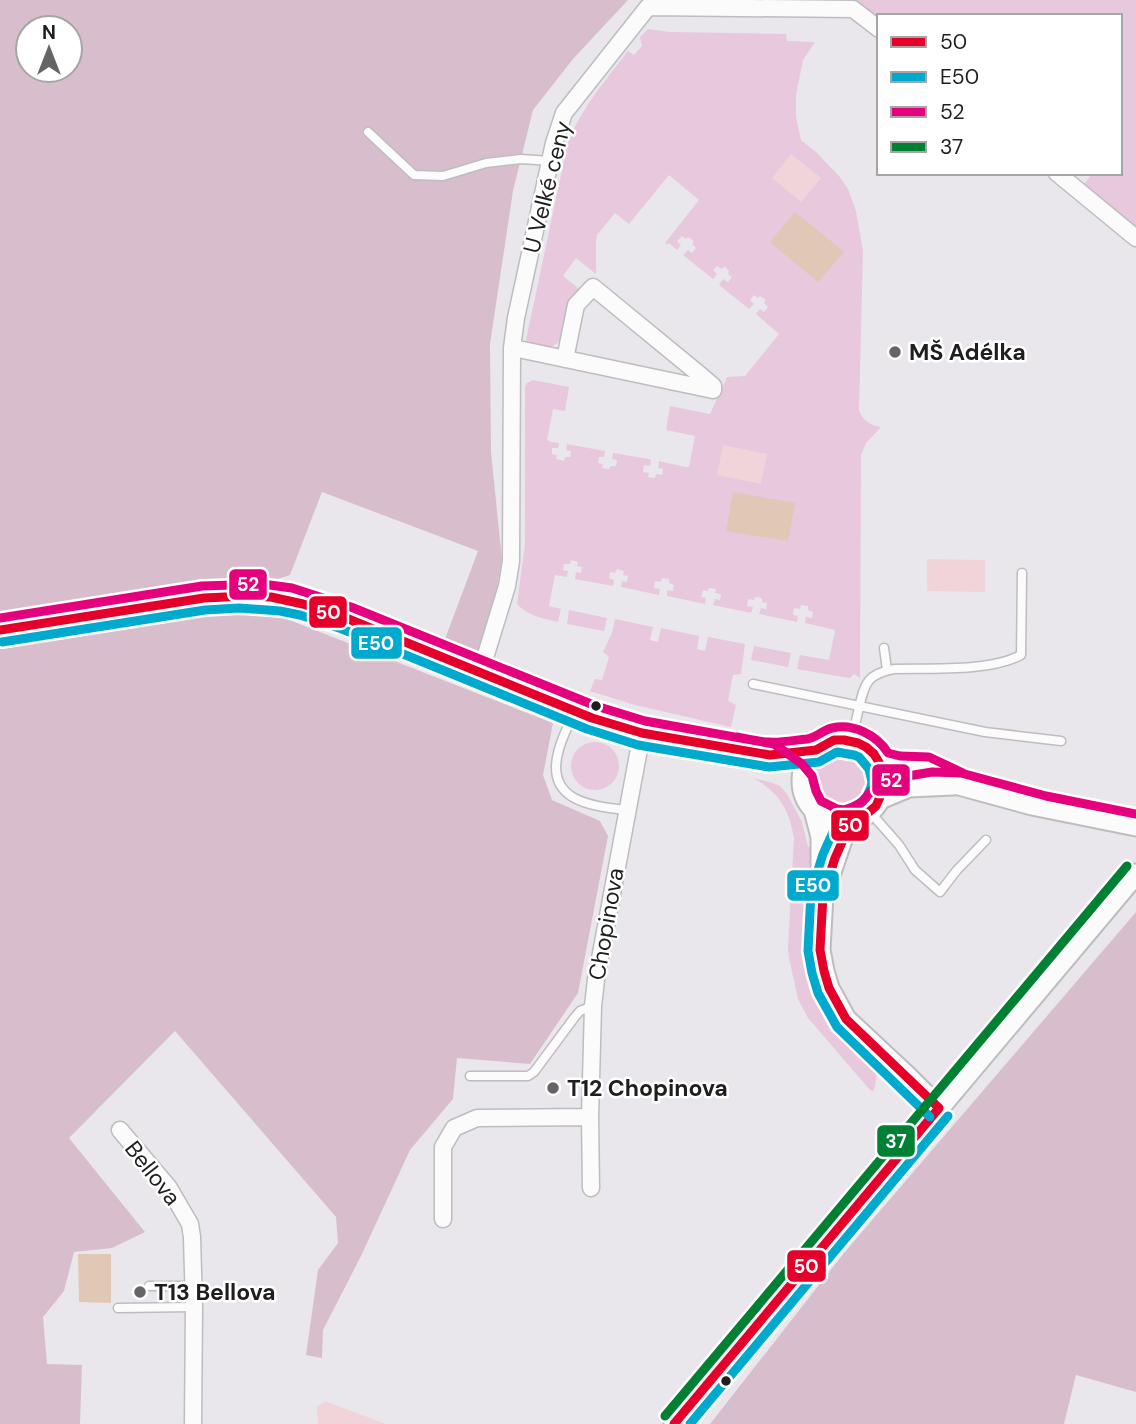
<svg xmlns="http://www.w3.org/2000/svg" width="1136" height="1424" viewBox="0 0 1136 1424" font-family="'DM Sans',sans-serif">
<rect width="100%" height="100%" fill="#eae7ec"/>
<path fill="#e7c8dd" d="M857,0H1136V238L1079,191L1091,175L1090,173H1120V16H918L914,13L912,16H879V29L853,9Z
M648,29L670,32L786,34L787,41L815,42L803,60L796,95V117L801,140L816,152L839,176L848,189L856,211L863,251L859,410C862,420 870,425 881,427L866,443L861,455L860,678L854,674L850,678L843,677L797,669L800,655L829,660L835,630L805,623L806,617L812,618L813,612L808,610V606L801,605L800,609L794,608L793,615L798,616L797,622L759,614L761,608L766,609L767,603L762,602V598L755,597L754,600L748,599L747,606L753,607L751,613L713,605L715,599L720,600L721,594L715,593L716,589L709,588L708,591L703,590L701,597L706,598L705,604L667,596V590L673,591L674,585L669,583V579L662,578L661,582L655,581L654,588L660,589L659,595L621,587L622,581L627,582L628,576L623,575L624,571L617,569L615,573L610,572L609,578L614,580L613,586L575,579L576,572L581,573L582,567L577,566L578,562L571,560L570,564H564L563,570L568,571L567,577L555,575L549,606L561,609L558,622C542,618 528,616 517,604L525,544V387L527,383L533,380L569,387L565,411L553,409L547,440L551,442L559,443L558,448H552V454L557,455L556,459L564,461L565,457H570L571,451L566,450L567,444L605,451L604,457H599L598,463L603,464L602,468L609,469L611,466H616L617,460L612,459L613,453L649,459L651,460L650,466L644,465L643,472L649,473L648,477L655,478L656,474L662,475L663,469L658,468L659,461L685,467H689L695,436L666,430L670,406L710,414L727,377L745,376L779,334L756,314L760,309L764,312L768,307L764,303L766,300L760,296L758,298L754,295L750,300L754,304L749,309L719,285L723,279L728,282L732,277L728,274L729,271L724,266L722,269L717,266L713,270L717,274L713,279L683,255L688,250L692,253L696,248L692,244L694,241L688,237L686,239L682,236L677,241L681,245L677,250L669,243L667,245L665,243L699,200L669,175L629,224L615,213L597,235L596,241V274L576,258L563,276L583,292C577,304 565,341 553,346C545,349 534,344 526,340L568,142C583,106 605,81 628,51L634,55L642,46L640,37Z
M569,610L607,618L604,631L567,624Z
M615,619L653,627L650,640L658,642L661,628L699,636L697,649L705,651L708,637L745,644L741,674L733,675L728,701L736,705L731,727L635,705L590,691L595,679L602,680L609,657L603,652L612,633Z
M754,646L791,653L788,667L751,660Z
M571 766a24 24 0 1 1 48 0a24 24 0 1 1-48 0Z
M814 781a28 28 0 1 1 56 0a28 28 0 1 1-56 0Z
M753,778L773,783L780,786L787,794L802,822L808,847L814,848L813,874L805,929L806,955L808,971L821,1004L835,1029L877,1070L875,1087L873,1091L870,1090L808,1018L798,999L789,958L788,947L794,838C789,809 779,792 753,778Z"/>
<path fill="#d8becc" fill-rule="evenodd" d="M0,0H628L573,59L533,110L513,191L490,344L491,452L502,560L494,602L479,649L475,652L445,639L478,551L322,492L290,575L262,584L203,586L0,618ZM28,28H70V70H28Z
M238,607H256L553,723L543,775L552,800L600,821L608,836L578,993L530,1064L457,1058L453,1099L410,1150L361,1256L323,1330L322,1358L306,1355L318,1270L338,1243L336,1217L175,1031L69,1138L145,1232L112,1248L74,1252L64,1291L43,1317L47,1364L82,1365L80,1424H0V642L205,609Z
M1136,912V1392L1076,1375L1064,1424H710L844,1253Z"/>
<path fill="#f0d4d9" d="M791,154L821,178L801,202L772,178Z
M723,445L767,454L761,484L717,475Z
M927,559L985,560V592L927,591Z
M325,1401L386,1424H318L317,1407Z"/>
<path fill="#e0c7b6" d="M795,212L844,252L818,282L770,242Z
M733,492L795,503L788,541L726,531Z
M78,1254H111V1303L79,1302Z"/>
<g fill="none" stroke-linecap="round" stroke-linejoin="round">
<g stroke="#bdbcbe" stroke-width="11">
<path id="service" d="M368,132L414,175L443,176L486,163L521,159L550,161
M884,648L887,670
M753,684L985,732L1061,741
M575,711C569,724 561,739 558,753C546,801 591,806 626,810
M851,740C854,729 857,718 859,707C865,683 867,674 894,669C930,668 990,672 1021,655L1022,573
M870,812L899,845L915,870L940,892L957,870L986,840
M470,1076H528L534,1072L574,1018L580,1011L593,1006
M149,1286H194
M118,1308L194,1307"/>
</g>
<g stroke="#bdbcbe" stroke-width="19">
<path id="minor" d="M853,9L879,29
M1057,173L1136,238
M512,348L523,350L713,390V386L699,374L593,287L576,305L565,359
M480,674L507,586L511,561L512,348L516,318L554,143L564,113L648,7L853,9
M590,1117L591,1188
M120,1130L169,1188L190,1224L192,1237L194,1307L193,1424
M443,1219V1147L454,1128L477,1118L590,1117L593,1006L596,980L642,733"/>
</g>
<g stroke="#bdbcbe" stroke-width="23">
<path id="tertiary" d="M0,630L204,598C223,597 241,595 260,596C289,597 318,608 346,618L592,718L642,733L770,755L816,750
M802 781a41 41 0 1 1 82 0a41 41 0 1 1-82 0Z
M880,764L899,768L926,769L959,785L1032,805L1136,826
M880,799L909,787L953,785
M814,810L821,837V874L823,895L820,950L824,971L829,988L846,1019L907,1076L939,1108
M827,884L843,837L854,820
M674,1424L1136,874"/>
</g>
<use href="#service" stroke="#fcfbfc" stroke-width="8"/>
<use href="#minor" stroke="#fcfbfc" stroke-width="16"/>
<use href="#tertiary" stroke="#fcfbfc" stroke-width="19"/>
<g stroke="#fff" stroke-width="14">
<path id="bus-1" d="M0,630L204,598L246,596L271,597L303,604L346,618L592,718L642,733L770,755L816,750L834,740H844L858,743L866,747L874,754L880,764L884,781L883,790L876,806L864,816L854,820L848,829L835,858L823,895L820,950L824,971L829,988L846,1019L939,1108
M674,1424L939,1108"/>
</g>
<g stroke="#fff" stroke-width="14">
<path id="bus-2" d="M2,642L205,610L239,608L280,611L300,615L342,629L587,729L638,745L769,767L819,762L837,752L854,755L859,757L869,769L872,782L871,787L866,798L858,805L846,810L837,823L823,854L811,892L808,951L812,973L818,993L837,1027L930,1117
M690,1424L948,1116"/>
</g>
<g stroke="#fff" stroke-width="14">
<path id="bus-3" d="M0,618L202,586L262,584L292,588L351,607L596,706L645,721L774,744L802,764L812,776L816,791L821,801L837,809L844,810L853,807L862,802L873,789L896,778L932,772L961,773L1046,796L1136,814
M737,737C748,739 759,742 769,742C781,743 795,740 807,739C816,738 823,730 832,728C853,723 877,735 888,753L900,756L929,757L963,773"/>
</g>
<g stroke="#fff" stroke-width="14">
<path id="bus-4" d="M665,1416L1127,866"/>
</g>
<use href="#bus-1" stroke="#e4002b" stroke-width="9"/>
<use href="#bus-2" stroke="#00a9ce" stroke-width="9"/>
<use href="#bus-3" stroke="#e5007d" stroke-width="9"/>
<use href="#bus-4" stroke="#008033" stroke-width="9"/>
</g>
<g fill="#656466" stroke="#fff" stroke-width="2.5">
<circle cx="895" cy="352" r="7"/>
<circle cx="553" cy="1088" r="7"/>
<circle cx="140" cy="1292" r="7"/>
</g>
<g fill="#1e1e1e" stroke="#fff" stroke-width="2.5">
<circle cx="596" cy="706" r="6"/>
<circle cx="726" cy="1381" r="6"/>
</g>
<g text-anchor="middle" stroke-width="5" stroke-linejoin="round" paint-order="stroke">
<g font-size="23" fill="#1e1e1e" stroke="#fff">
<text transform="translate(547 187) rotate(-76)" y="8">U Velké ceny</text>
<text transform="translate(606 924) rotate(-80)" y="8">Chopinova</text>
<text transform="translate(153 1173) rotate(52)" y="8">Bellova</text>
</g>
<g font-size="23" font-weight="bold" fill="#1e1e1e" stroke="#fff" text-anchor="start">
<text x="909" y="360">MŠ Adélka</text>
<text x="567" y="1096">T12 Chopinova</text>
<text x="154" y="1300">T13 Bellova</text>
</g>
</g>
<g stroke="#fff" stroke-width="2.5">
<rect x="228" y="568" width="40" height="33" rx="7" fill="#e5007d"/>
<rect x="308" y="595" width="40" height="34" rx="7" fill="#e4002b"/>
<rect x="350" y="626" width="53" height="34" rx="7" fill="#00a9ce"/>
<rect x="871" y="763" width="40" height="34" rx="7" fill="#e5007d"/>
<rect x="830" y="809" width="40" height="33" rx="7" fill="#e4002b"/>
<rect x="786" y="869" width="54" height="33" rx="7" fill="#00a9ce"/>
<rect x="876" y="1124" width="40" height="34" rx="7" fill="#008033"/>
<rect x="786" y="1249" width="41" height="34" rx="7" fill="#e4002b"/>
</g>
<g font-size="19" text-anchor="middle" font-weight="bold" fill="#fff">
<text x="248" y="591">52</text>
<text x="328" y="619">50</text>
<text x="376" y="650">E50</text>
<text x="891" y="787">52</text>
<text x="850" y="832">50</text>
<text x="813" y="892">E50</text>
<text x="896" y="1148">37</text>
<text x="806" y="1273">50</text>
</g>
<rect x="877" y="14" width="245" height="161" fill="#ffffff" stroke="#a5a5a5" stroke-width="2"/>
<rect x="891" y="37" width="35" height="10" fill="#e4002b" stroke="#a5a5a5" stroke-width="2"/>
<text x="940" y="49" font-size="21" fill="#1e1e1e">50</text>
<rect x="891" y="72" width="35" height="10" fill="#00a9ce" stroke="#a5a5a5" stroke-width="2"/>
<text x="940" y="84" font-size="21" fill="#1e1e1e">E50</text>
<rect x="891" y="107" width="35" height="10" fill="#e5007d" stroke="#a5a5a5" stroke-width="2"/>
<text x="940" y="119" font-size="21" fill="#1e1e1e">52</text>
<rect x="891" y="142" width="35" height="10" fill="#008033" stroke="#a5a5a5" stroke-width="2"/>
<text x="940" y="154" font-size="21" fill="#1e1e1e">37</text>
<g transform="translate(49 49)"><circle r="33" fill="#ffffff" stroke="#a5a5a5" stroke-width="2"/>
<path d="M0-5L12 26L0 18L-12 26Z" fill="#656466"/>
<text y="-10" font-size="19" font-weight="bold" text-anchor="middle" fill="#1e1e1e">N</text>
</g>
</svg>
